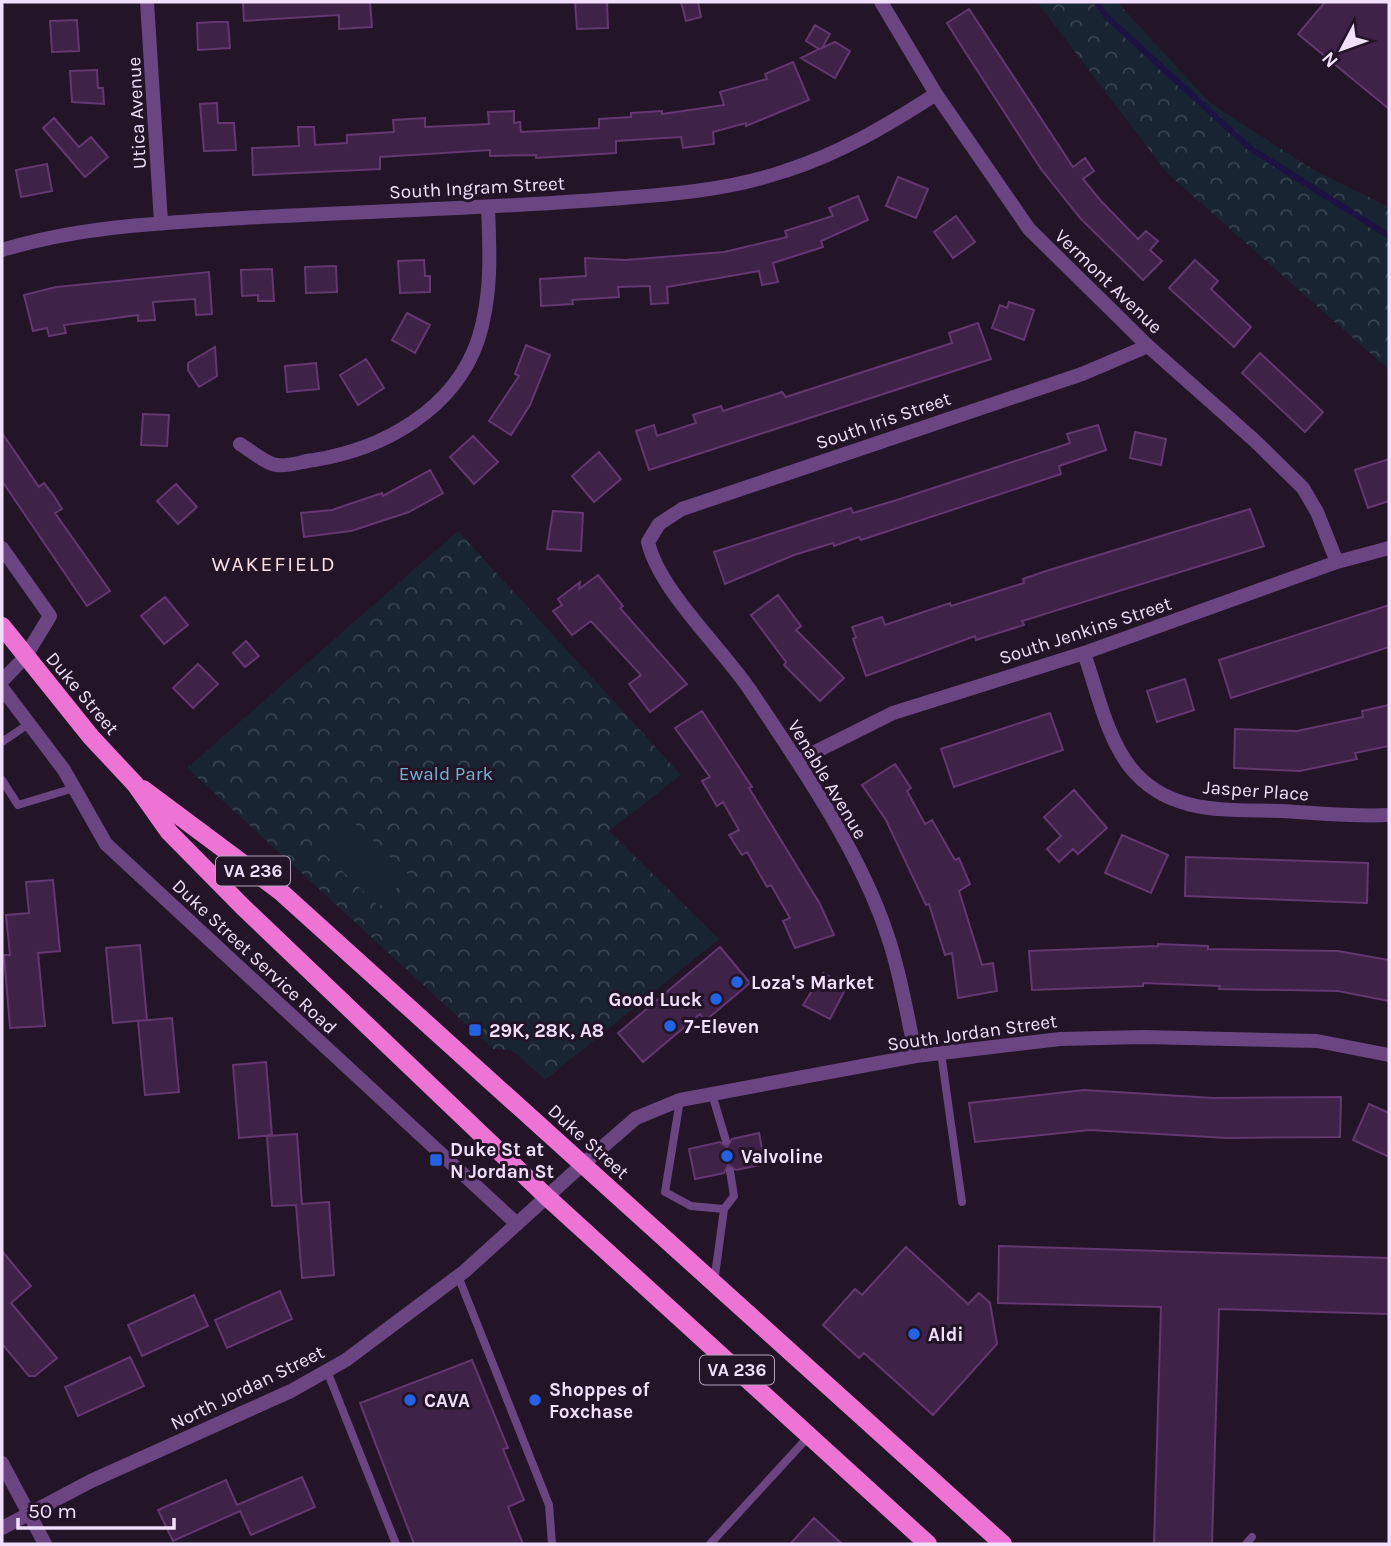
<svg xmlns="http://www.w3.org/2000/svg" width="1391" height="1546" viewBox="0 0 1391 1546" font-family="Karla,sans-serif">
<defs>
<pattern id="park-crowns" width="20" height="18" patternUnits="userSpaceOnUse" patternTransform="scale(1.75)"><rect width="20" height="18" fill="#182431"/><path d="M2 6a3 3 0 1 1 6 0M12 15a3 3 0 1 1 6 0" fill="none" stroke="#3a4350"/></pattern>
</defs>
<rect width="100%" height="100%" fill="#231428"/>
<path fill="url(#park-crowns)" d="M1037,2H1117L1209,102L1312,169L1389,207V370L1167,173Z
M458,531L681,775L609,831L719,939L545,1080L519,1056L510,1050L493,1049L187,768Z"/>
<path fill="#182431" d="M350,819L409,875L379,906L320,850Z"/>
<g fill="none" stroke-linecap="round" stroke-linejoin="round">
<path stroke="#1c1243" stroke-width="6" d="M1096,2L1107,17L1250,148L1389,236"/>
</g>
<path fill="#3e2247" stroke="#633770" stroke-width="2" d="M243,2H370L372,27L339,29V15L244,21Z
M575,2H607L608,28L577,29Z
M681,2H698L701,17L686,21Z
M1325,2H1389V109L1298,34Z
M969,9L1073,167L1085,158L1094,171L1083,179L1101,201L1138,239L1146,231L1158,241L1150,250L1162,261L1143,280L1081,219L1041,169L964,50L947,23Z
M77,20L79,51L52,52L50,21Z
M213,22H228L230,48L198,50L197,23Z
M815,25L830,34L822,48L835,42L850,51L835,78L801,58L819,49L806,41Z
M793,62L809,100L746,126V123L713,132L714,144L683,148L681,137L616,141V153L536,158V155L490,156V150L412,155L380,157V169L253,175L252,148L299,146L298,127H314L315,145L347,143V135L394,132L393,120L425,118V127L489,124L488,112L514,111V123L520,122L521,132L599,128V119L631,117V113L662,111V114L724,105L720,92L767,79L765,74Z
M97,70L98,88H103L104,104L72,102L70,71Z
M217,103L218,123H234L236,150L204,151L200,104Z
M54,118L79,147L91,137L108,157L85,177L43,128Z
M47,164L52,191L21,197L16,170Z
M898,177L928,189L916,218L886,206Z
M858,196L868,220L821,241L823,247L773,263L778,282L762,285L759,271L667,287L668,303L651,304L650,286L618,287L619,297L572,300L573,304L541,306L540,279L586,276L585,258L625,260L724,252L787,237L785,231L833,216L829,208Z
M956,216L975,242L953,258L934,232Z
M424,260L425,276H430V292L400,293L398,261Z
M1195,260L1218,281L1211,289L1251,327L1234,347L1169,288Z
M336,266L337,292L306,293L305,267Z
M272,269L274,301H258V295L242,296L241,270Z
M209,272L212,314L196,315L195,299L153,302L155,320L138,321V315L64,325L66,333L49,336L47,328L33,331L24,295L56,287Z
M1009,302L1034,310L1024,340L992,328L1000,305L1007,308Z
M407,313L430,325L415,353L392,340Z
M978,323L991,359L649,470L636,431L654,425L657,436L696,423L693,415L721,406L723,411L782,392L786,397L952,343L949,333Z
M526,345L550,355L530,405L511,435L489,421L519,376L515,374Z
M215,347L217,376L199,387L188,370V363Z
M1260,353L1323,412L1305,432L1242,373Z
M366,359L384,388L358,405L340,375Z
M316,363L319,389L287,392L285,366Z
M143,414L169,415L167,446L141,445Z
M1098,425L1106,450L1059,466L1061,474L861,540L859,537L834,546L833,543L794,555L725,584L714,552L851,508L853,513L897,500L1070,443L1067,434Z
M1135,432L1166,439L1161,465L1130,458Z
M2,433L39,487L44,483L54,496L62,509L55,513L110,591L87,606L2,481Z
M473,436L498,462L474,484L450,457Z
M599,452L621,479L594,502L572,476Z
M1389,459V501L1368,508L1355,470Z
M430,470L443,493L409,512L351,531L304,537L301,513L332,510L382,493L383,496Z
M176,484L197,507L178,524L157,501Z
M1250,509L1264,546L1022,621L1024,625L976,640L975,636L866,676L853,639L856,637L852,627L882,617L885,625L950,603L951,606L1024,583L1023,579L1046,571Z
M553,511L583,513L581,551L547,549Z
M598,575L623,606L620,608L687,684L650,712L629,684L641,675L591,621L572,635L553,611L562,605L558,599L580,582L579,589Z
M778,595L801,626L796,630L844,678L820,701L784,665L786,662L751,615Z
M165,597L188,625L164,644L141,616Z
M1389,605V647L1231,698L1219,660Z
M246,641L259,656L245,667L233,653Z
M198,664L218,684L193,708L173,688Z
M1185,679L1194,710L1157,722L1147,691Z
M1389,705V746L1355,753L1357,759L1300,771L1234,768L1235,729L1297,731L1363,717L1362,711Z
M702,711L752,787L749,788L820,904L834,935L795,948L783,921L790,918L771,885L767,887L747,852L742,855L729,835L739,830L723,802L717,806L702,781L710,777L675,728Z
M1050,713L1063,750L954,787L941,749Z
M895,764L911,788L907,791L925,824L932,820L955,860L959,858L970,884L959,891L982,965L993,963L997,991L958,998L952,953L945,955L929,904L926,905L886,820L862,785Z
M1074,790L1107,828L1078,854L1073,849L1059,862L1047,849L1061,836L1044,817Z
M1122,835L1168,855L1151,893L1105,873Z
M1186,857L1368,863L1367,903L1185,896Z
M53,880L60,951L38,953L45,1026L10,1028L4,955H10L6,915L29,913L26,882Z
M1158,944L1208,946V949L1338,951L1389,960V1001L1338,991L1219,989L1220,986L1143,983V986L1032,990L1029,951L1158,946Z
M140,945L147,1020L113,1023L106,948Z
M720,947L750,983L705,1021L700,1014L643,1062L618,1033Z
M823,973L847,986L830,1019L803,1005Z
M172,1018L179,1092L145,1095L138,1021Z
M266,1062L272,1135L239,1138L233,1065Z
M1084,1090L1213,1098L1341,1097L1340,1137L1227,1138L1090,1130L975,1142L969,1103Z
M1369,1104L1389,1113V1157L1353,1140Z
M759,1133L765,1164L736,1170L728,1165L724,1173L695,1179L689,1149L720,1142L727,1147L732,1139Z
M297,1134L302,1204L329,1202L334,1275L302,1278L296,1205L272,1206L267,1136Z
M999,1246L1389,1258V1314L1219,1309L1212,1544H1154L1161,1307L998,1303Z
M906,1247L968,1304L979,1293L990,1303L997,1344L933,1415L864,1353L859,1358L823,1325L855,1289L862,1295Z
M2,1251L31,1286L11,1303L57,1358L35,1376H29L2,1344Z
M280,1291L292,1319L227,1348L215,1320Z
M194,1295L208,1326L142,1356L128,1325Z
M130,1357L144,1386L78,1416L65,1387Z
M472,1360L508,1448L503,1449L524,1500L508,1507L523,1544H414L360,1403Z
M302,1477L315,1507L251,1535L240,1511L173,1541L158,1510L226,1480L237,1505Z
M814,1518L842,1544H790Z"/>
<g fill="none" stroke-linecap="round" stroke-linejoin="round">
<path stroke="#6a4581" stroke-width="8" d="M2,742L30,723
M2,780L18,805L74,788
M941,1053L962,1202
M712,1094L726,1141
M680,1100L665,1192L691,1206L724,1209
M458,1276L549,1505L552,1544
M714,1283L724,1209L734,1196L730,1171
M327,1371L396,1544
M710,1544L809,1436
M1246,1544L1252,1537"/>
<path stroke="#6a4581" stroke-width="14" d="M147,2L161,222
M881,2L936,94L1029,229L1148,346L1254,440L1303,488L1317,512L1337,562
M2,250C81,226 161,223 243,218C355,212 468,209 581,201C649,196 721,193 785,171C839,154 888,125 936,94
M240,444C250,450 266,464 277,465C288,467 303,461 314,460C383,449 454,410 478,340C492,296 490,253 488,208
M2,548L50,616L25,657L2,681
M1084,653C1097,690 1106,736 1130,767C1169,816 1227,809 1282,811C1318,813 1353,817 1389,815
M2,688L64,770L106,844L517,1224
M797,761L893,713L1084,653L1337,562L1389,548
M916,1056C907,1016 901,975 888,937C861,853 799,763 750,690C721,647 659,590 648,542L659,524L682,509L1082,374L1148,346
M583,1164L636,1118L680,1100L916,1056L1060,1039L1143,1037L1317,1041L1389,1055
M2,1463L45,1544"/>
<path stroke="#6a4581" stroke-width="14" d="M2,1528L91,1481L291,1391L346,1360L465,1271L583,1164"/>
<path stroke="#ed74d5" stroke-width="18" d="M2,626L91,737L135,784L169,832L243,907L547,1197L928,1544
M143,789L281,892L1003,1544"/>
</g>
<g fill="#2362e3" stroke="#231428" stroke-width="2.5">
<circle cx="737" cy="982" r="7"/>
<circle cx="716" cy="999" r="7"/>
<circle cx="670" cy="1026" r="7"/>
<rect x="468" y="1023" width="14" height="14" rx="3.5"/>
<circle cx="727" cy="1156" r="7"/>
<rect x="429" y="1153" width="14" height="14" rx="3.5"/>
<circle cx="914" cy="1334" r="7"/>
<circle cx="410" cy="1400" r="7"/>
<circle cx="535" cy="1400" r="7"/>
</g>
<g text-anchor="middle" stroke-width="6" stroke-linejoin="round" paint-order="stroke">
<g fill="#231428" stroke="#b4a2bc" stroke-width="2">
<rect x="216" y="856.5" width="74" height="29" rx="5"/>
<rect x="700" y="1355.5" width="74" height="29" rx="5"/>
</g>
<g font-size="18" font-weight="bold" fill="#f2dffb">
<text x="253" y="877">VA 236</text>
<text x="737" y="1376">VA 236</text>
</g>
<g font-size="19" fill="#f2dffb" stroke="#231428">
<text transform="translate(136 113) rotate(-93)" y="7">Utica Avenue</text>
<text transform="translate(477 187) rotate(-3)" y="7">South Ingram Street</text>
<text transform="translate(1109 281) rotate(44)" y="7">Vermont Avenue</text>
<text transform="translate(883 420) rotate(-19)" y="7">South Iris Street</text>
<text transform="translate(1085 630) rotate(-18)" y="7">South Jenkins Street</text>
<text transform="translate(83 693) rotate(50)" y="7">Duke Street</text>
<text transform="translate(828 779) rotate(59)" y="7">Venable Avenue</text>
<text transform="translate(1256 790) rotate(4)" y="7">Jasper Place</text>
<text transform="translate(255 956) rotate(43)" y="7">Duke Street Service Road</text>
<text transform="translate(972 1032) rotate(-8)" y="7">South Jordan Street</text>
<text transform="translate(589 1141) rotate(42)" y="7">Duke Street</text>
<text transform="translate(247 1387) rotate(-26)" y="7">North Jordan Street</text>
</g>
<g font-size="19" fill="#73b4d3" stroke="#231428">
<text x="446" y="780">Ewald Park</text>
</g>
<g font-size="19" font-weight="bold" fill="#f2dffb" stroke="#231428" text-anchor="start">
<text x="751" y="989">Loza's Market</text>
<text x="702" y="1006" text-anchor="end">Good Luck</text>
<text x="684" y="1033">7-Eleven</text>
<text x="489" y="1037">29K, 28K, A8</text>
<text x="450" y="1156">Duke St at<tspan x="450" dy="22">N Jordan St</tspan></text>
<text x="741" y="1163">Valvoline</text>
<text x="928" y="1341">Aldi</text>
<text x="549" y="1396">Shoppes of<tspan x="549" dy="22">Foxchase</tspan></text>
<text x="424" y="1407">CAVA</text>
</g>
<g font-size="21" letter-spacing="2" fill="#fbe1e3" stroke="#231428">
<text x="274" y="571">WAKEFIELD</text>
</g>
</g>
<rect width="1391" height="1546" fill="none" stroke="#f2dffb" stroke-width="7"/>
<g transform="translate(1342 49) rotate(229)" stroke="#231428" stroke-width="5" paint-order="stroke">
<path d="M0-5L12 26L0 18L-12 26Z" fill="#f2dffb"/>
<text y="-10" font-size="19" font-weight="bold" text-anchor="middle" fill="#f2dffb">N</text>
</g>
<path d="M18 1518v10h156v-10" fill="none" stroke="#f2dffb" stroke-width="3.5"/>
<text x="28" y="1518" font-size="21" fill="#f2dffb" stroke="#231428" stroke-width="5" paint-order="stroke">50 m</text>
</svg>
